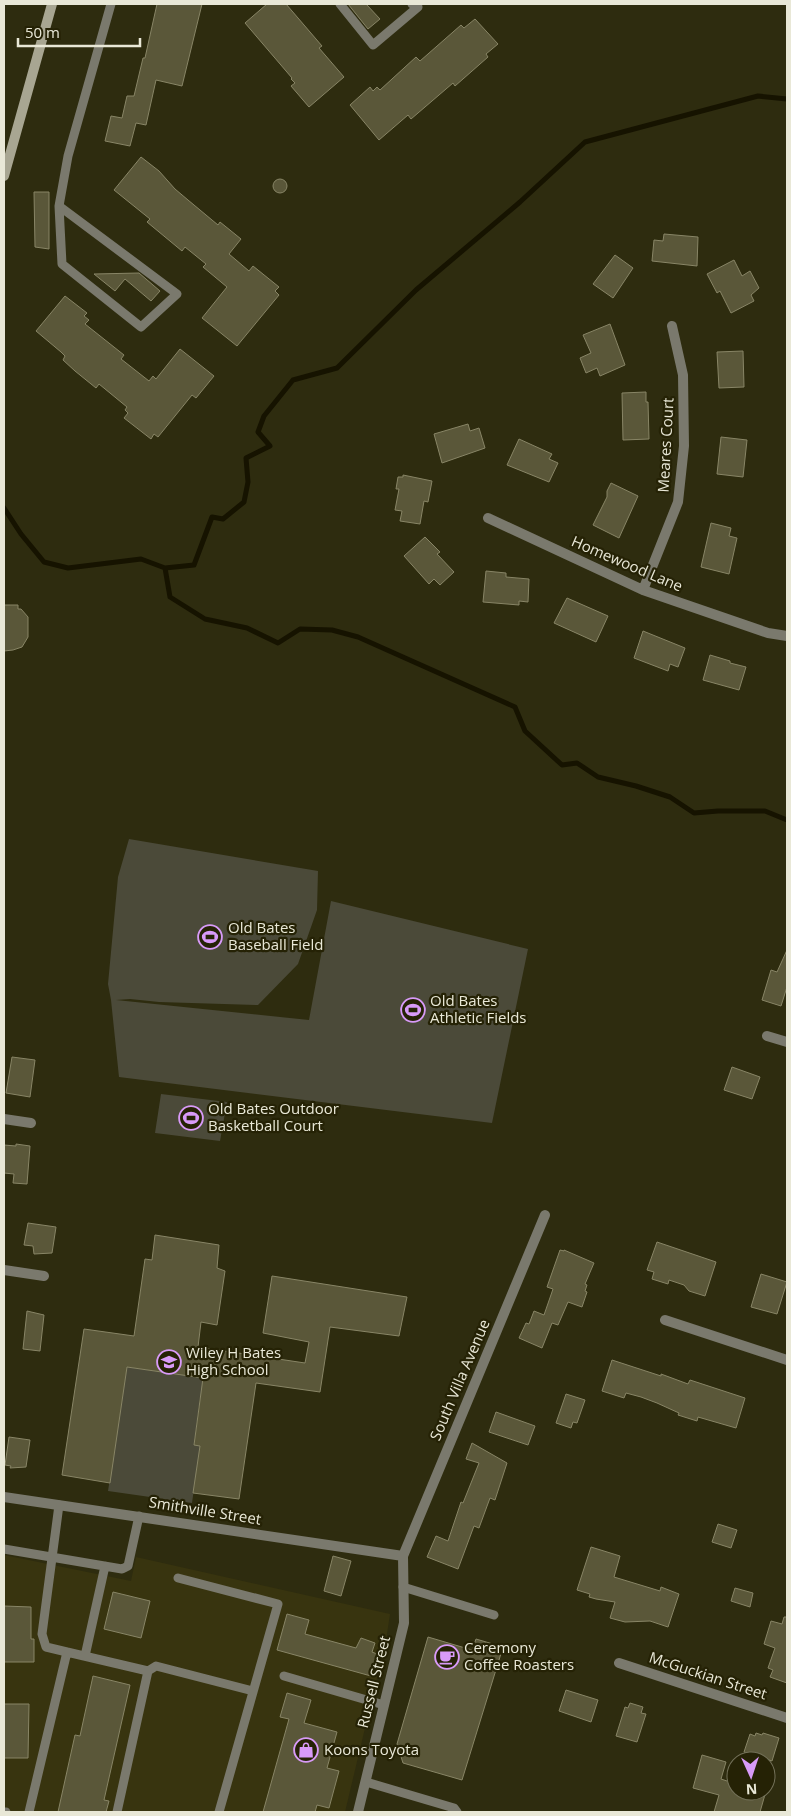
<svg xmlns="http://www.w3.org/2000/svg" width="791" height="1816" viewBox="0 0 791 1816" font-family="'Open Sans',sans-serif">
<rect width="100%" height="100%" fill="#2e2c0f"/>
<path fill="#38340f" d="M4,1555L131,1581L136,1557L390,1614L386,1640L345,1812H4Z"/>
<path fill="#4b4a39" d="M129,839L318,871L317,910L298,964L258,1005L159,1002L130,999L116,1000L309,1020L331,901L528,949L492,1123L119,1077L111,1000L108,984L118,877Z
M161,1094L227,1102L220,1141L155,1133Z
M127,1367L210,1379L200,1398L194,1444L200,1446L192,1503L108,1491Z"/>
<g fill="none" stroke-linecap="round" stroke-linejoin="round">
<path stroke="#161300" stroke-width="5" d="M4,508L21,534L44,562L68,568L141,559L165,568L170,597L205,619L247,628L278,643L300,629L332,630L358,637L515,707L525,731L562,765L577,763L598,777L636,786L670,797L694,813L718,811H765L787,820
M165,568L194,565L212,517L223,519L244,502L248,482L246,458L270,446L258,432L264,416L293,380L337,368L416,290L520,202L585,142L758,96L787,99"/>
</g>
<path fill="#5a5739" stroke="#888566" d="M157,4H202L182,86L156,80L146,125L136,123L130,146L105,141L111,116L122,118L127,96H134L143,58H145Z
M267,4H286L322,46L319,48L344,77L309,107L291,86L295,83L291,79L292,78L245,23Z
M348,4H366L380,19L368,29Z
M475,19L498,44L486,54L488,57L455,86L453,83L411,119L408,115L379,140L350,105L370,87L373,91L377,87L380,90L416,57L420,61L461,25L464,28Z
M141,157L159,171L175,189L188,200L218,225L220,222L241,239L229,254L249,271L253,266L279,287L275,291L279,295L237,346L202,318L227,287L203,267L206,264L185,247L182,251L147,222L150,219L114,190Z
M273 186a7 7 0 1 1 14 0a7 7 0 1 1-14 0Z
M34,192H49V249L35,247Z
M664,234L698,237L697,266L652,261L654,240L663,241Z
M615,255L633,268L613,298L593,284Z
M734,260L742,276L750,271L759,288L751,295L754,301L731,313L720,291L717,293L707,274Z
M139,273L160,291L151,301L125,279L115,291L94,274Z
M65,296L87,313L84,316L89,320L85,324L124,355L121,359L149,381L153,376L156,379L180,349L214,376L196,398L192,395L158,437L154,434L151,439L124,418L128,413L125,410L127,407L99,384L96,388L75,371L63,360L65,356L61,352L36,331Z
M610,324L625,365L600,376L597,368L586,373L580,358L591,353L583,335Z
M743,351L744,387L719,388L717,352Z
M646,392V402H648L649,439L623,440L622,393Z
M468,424L470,431L479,428L485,448L442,463L434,434Z
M721,437L747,440L743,477L717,474Z
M519,439L552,454L549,459L558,463L549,482L507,465Z
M403,475L432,481L428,502L424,501L420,524L400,521L402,511L395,510L399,489H396L398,477H403Z
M611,483L638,496L619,538L593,525L607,497V491Z
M711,523L731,528L729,536L737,538L729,574L701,567Z
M425,537L440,552L437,554L454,572L440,585L434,579L429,584L404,556Z
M486,571L506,573V577L529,579L528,602L519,601V605L483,602Z
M567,598L608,616L596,642L554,623Z
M4,605H18V609H21L28,617V637L22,647L13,650L4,651Z
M643,631L685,648L678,667L670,664L668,671L634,658Z
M710,655L730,661V663L746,667L739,690L703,680Z
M787,950V987L781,1006L762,1000L771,970L777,972Z
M12,1057L35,1060L30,1097L6,1093Z
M732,1067L760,1077L752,1099L724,1090Z
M16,1144L30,1146L27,1184L13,1183L14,1174L4,1173V1145L16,1146Z
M28,1223L56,1227L52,1253L34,1254L33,1246L24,1245Z
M155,1235L219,1245L217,1268L225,1271L217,1325L201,1322L198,1347L305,1363L309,1342L263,1333L272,1276L407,1297L399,1336L330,1327L320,1392L256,1383L239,1499L193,1493L200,1446L194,1445L203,1378L127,1367L110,1483L62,1475L84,1329L134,1336L145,1259L152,1260Z
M657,1242L716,1262L705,1296L689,1291L684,1285L669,1280L668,1284L652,1279L654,1272L647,1270Z
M560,1250L564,1251V1250L594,1263L585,1284L587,1285L585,1291L587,1292L582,1307L568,1302L558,1325L552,1323L542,1348L519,1338L526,1323L529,1324L534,1311L544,1315L553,1289L547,1287Z
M761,1274L787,1282L777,1314L751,1307Z
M27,1311L44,1315L40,1351L23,1349Z
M612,1360L661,1376V1374L688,1384L690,1380L745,1398L736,1428L698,1417L697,1421L678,1415L679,1413L657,1403L641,1397L626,1393L624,1398L602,1391Z
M566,1394L585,1400L577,1423L573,1422L571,1428L556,1423Z
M496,1412L535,1426L528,1445L489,1432Z
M9,1437L30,1440L26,1467L10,1468L11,1466L5,1465Z
M472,1443L507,1463L495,1500L490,1498L479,1528L474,1526L458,1569L427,1557L436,1536L448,1541L461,1502L463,1503L479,1463L466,1459Z
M718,1524L737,1530L731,1548L712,1542Z
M591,1547L620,1556L614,1577L660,1591L661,1587L679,1594L668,1627L650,1621L625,1622L610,1618L615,1602L596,1599L589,1597L590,1594L577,1590Z
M333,1556L351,1561L341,1596L324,1591Z
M735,1588L753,1593L750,1607L731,1601Z
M113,1592L150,1601L141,1638L104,1629Z
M4,1606L31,1607V1639H34V1662H4Z
M287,1614L309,1620L305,1634L356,1648L361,1638L375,1643L372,1652L377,1654L371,1676L277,1650Z
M784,1617H787V1683L770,1677L773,1670L768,1668L775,1648L764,1644L771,1621L782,1624Z
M428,1637L472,1650L476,1639L503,1647L462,1780L403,1763L397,1744Z
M93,1676L130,1685L104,1800L109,1801L106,1812H58L75,1735L80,1736Z
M566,1690L598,1700L591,1722L559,1711Z
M287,1693L311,1700L304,1723L337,1732L327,1768L339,1771L329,1808L317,1805L315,1812H263L289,1719L280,1717Z
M630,1703L643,1707L641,1713L646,1714L637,1742L616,1736L625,1707L628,1708Z
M4,1704H29L28,1758H4Z
M756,1733L762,1735L763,1733L779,1738L772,1761L744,1752L750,1734L755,1736Z
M702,1755L726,1762L721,1779L736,1784V1791H766L760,1812H714L719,1795L693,1788Z"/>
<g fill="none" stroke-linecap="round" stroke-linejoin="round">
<path stroke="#7a796d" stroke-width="9" d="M340,4L373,45L418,7L412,4
M59,206L177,294L141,327L62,264L59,206L68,156L111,4
M4,1549L122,1569L128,1566L139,1516
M178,1578L278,1604L219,1812
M403,1587L494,1615
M67,1652L148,1671L117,1812
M85,1656L105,1566
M148,1671L156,1666L253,1691
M284,1676L384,1705
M366,1782L454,1808L457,1812
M4,1812H6
M29,1812L67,1652L46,1647L42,1634L59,1505"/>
<path stroke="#7a796d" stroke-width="10" d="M488,518L643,590L768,633L787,636
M643,590L678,502L684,446L683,375L672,326
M767,1036L787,1042
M4,1119L31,1123
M4,1270L44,1276
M665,1320L787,1360
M4,1497L403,1556
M619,1663L787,1718
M358,1812L404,1623L403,1556L545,1215"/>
<path stroke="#a8a692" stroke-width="10" d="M4,176L52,4"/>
</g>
<defs>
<g id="stadium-ring" transform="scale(1.25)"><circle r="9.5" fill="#252205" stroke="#d89af8" stroke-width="1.5"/><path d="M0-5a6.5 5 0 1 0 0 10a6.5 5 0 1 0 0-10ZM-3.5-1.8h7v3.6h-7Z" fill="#d89af8"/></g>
<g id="school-ring" transform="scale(1.25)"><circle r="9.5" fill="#252205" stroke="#d89af8" stroke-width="1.5"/><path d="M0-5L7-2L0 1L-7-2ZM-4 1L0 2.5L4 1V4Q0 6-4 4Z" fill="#d89af8"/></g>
<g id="cafe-ring" transform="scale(1.25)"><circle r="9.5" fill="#252205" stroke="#d89af8" stroke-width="1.5"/><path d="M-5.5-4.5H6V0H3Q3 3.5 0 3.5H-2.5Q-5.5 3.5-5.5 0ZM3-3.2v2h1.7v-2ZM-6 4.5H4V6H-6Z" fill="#d89af8"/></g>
<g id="shop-ring" transform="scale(1.25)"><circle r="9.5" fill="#252205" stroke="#d89af8" stroke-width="1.5"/><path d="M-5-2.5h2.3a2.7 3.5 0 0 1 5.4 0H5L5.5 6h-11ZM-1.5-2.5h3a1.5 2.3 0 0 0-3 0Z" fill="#d89af8"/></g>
</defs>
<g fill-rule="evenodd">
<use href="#stadium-ring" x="210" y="937"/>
<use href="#stadium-ring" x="413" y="1010"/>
<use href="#stadium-ring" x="191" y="1118"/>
<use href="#school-ring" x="169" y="1362"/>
<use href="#cafe-ring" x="447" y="1657"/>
<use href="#shop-ring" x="306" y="1750"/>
</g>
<g text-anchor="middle" stroke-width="4.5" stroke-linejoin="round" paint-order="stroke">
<g font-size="15" fill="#e9e8d7" stroke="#252205">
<text transform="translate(666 445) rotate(-87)" y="5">Meares Court</text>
<text transform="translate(627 564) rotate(23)" y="5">Homewood Lane</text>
<text transform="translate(460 1380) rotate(-67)" y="5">South Villa Avenue</text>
<text transform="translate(205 1511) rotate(9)" y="5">Smithville Street</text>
<text transform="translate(708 1676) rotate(18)" y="5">McGuckian Street</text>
<text transform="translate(374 1682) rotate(-76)" y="5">Russell Street</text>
</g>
<g font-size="15" fill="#e9e8d7" stroke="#252205" text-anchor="start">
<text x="228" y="933">Old Bates<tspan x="228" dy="17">Baseball Field</tspan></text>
<text x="430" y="1006">Old Bates<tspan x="430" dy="17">Athletic Fields</tspan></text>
<text x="208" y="1114">Old Bates Outdoor<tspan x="208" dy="17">Basketball Court</tspan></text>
<text x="186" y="1358">Wiley H Bates<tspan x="186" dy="17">High School</tspan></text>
<text x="464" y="1653">Ceremony<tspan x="464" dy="17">Coffee Roasters</tspan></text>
<text x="324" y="1755">Koons Toyota</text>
</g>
</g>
<rect width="791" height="1816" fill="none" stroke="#e9e8d7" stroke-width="10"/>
<g transform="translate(751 1776) rotate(177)"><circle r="24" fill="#252205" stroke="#737159"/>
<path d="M0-4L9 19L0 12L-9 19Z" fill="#d89af8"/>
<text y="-8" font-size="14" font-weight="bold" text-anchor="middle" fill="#e9e8d7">N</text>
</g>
<path d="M18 38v8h122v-8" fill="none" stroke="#e9e8d7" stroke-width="2.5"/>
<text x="25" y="38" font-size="15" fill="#e9e8d7" stroke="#252205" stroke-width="4" paint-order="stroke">50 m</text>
</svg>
